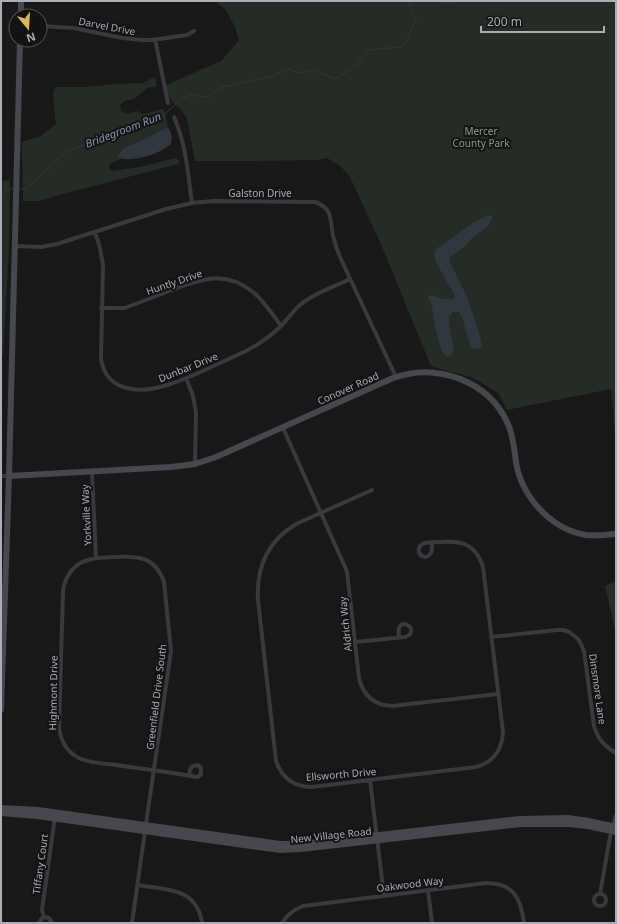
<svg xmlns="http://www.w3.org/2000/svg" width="617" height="924" viewBox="0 0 617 924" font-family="'Noto Sans',sans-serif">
<rect width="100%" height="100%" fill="#181819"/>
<path fill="#242c25" d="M215,1H616V444L611,389L507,410L498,393L477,380L461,374L451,372L431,366L380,242L349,175L339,165L327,158L317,160L248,161H195L187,119L181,109L173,103L168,95L166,85L221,61L239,40L235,27L226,10Z
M155,77L157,86L147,88L134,99L125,101L120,105L121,111L127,114L138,111L143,114L163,109L166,116L168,128H165L149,137L124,148L119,152V157L121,159L110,164L109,168L112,171L144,166L176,158L180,161L178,164L59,195L40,201H23L22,142L41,136L56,124L53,94L55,87H85L117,84L142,83Z
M10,180L9,251L3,356H1V181Z
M616,581V634L605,586Z"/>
<path fill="#31373e" d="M165,128H168C171,132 173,138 171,143C165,153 128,164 118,157L120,152L124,148L149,137Z
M488,215L492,216V219L487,227L472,238L464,247L449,258L450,262L468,299L481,340V347L477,349L471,348L463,320L459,312H453L449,316V324L454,349L452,356L447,357L442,352L435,327L432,306L428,298L429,295L434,296L443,299H453L455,296L436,262L434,254L436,249L473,223Z"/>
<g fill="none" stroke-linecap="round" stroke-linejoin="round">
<path stroke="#31373e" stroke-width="1" d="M446,1L447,4L453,1
M19,189H26L67,151L115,134L131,130L161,118L180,100L192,94L202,97H209L220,88L273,76L288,69L300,73L313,70L336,79L355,66L369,50L399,47L406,43L416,19L408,1
M1,195L7,189H14"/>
<path stroke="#39393e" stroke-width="4" d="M40,26L74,28L122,38L142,40H153L187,35L194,31
M155,39L168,103
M174,117C186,144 188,174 192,203
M95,232L100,248L103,265L101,359C106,392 140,394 167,385C181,381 194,375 207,369C220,363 233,357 246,351C259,344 271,336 281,326C288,319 293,311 300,305C314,293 334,287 350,279
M15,246L41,247L57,244L166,209L192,203L213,201L315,202C333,208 330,220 333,236C335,243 337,250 340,257L396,377
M101,308H125C140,302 154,297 169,291C199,280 225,269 253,292C264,301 273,315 281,326
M186,378L193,396L196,413L195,464
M283,428L345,567L347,572L359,678C363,695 374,705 392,706L498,694
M92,472L96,558
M1,476H9
M372,490L296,524C268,541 256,567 258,600L276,761C282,778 294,787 312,787L476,767C494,762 502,750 503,732L483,567C473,536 451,541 425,543C416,546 417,556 426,557C433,554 432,549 432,542
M491,637L557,630H563L569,632L577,638L580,642L584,651L594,726C598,739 604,746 616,753
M355,642L405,637C420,632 404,617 399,628C398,630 399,634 399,637
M370,780L384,896
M138,885C166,890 197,887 202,923
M428,890L432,923
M594 900a6 6 0 1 1 12 0a6 6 0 1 1-12 0Z
M600,894L611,831L616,815
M44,917L42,910L55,817
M39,923L42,918L45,917L49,918L52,923
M132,923L145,831L171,651L164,582C155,556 138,556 114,557C107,558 99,557 92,559C75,562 65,575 63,591L59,729C61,740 65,749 74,755C85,763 102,763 116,765C142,769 169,772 196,777H198L201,774V768L198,765L193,766L190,769L189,776
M282,923C287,915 293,910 303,906L486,883C514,883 521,899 524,923"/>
<path stroke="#47484e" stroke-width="6" d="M21,16V1
M9,476L171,467L195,464L216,457L393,378C437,362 489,381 508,424C515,440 514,456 518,472C527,502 554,530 586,535C596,536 606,535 616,534
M1,710L9,476L20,40
M1,808L38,810L280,844H301L520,819L568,818L589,821L616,827
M1,813L37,816L280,850L301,849L520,824H568L588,826L616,832"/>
</g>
<g text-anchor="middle" stroke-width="4" stroke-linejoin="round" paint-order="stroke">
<g font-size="10" fill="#abaeb8" stroke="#131314">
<text transform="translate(107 26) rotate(11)" y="4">Darvel Drive</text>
<text x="260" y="197">Galston Drive</text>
<text transform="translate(174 282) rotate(-19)" y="4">Huntly Drive</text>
<text transform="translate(188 367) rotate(-22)" y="4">Dunbar Drive</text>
<text transform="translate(348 388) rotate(-24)" y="4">Conover Road</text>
<text transform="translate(86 515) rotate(-93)" y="4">Yorkville Way</text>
<text transform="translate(345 624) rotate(-96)" y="4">Aldrich Way</text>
<text transform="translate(598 689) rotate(82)" y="4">Dinsmore Lane</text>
<text transform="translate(53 693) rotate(-89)" y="4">Highmont Drive</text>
<text transform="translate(156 697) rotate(-83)" y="4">Greenfield Drive South</text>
<text transform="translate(341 774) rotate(-5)" y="4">Ellsworth Drive</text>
<text transform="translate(331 835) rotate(-6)" y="4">New Village Road</text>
<text transform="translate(40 864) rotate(-82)" y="4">Tiffany Court</text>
<text transform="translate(410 884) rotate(-7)" y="4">Oakwood Way</text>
</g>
<g font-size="10" fill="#84a188" stroke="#131314">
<text x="481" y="135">Mercer<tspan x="481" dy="12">County Park</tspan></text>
</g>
<g font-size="11" font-style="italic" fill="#8699af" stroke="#131314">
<text transform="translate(123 130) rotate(-21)" y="4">Bridegroom Run</text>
</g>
</g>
<rect width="617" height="924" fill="none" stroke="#abaeb8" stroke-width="4"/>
<g transform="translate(28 28) rotate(162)"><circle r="19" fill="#131314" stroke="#505156"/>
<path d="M0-3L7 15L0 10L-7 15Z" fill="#e0b849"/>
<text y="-6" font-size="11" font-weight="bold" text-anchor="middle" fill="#abaeb8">N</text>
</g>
<path d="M481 26v6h123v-6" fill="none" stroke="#abaeb8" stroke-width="2"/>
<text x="487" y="26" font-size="12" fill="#abaeb8" stroke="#131314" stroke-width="3" paint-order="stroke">200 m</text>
</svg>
